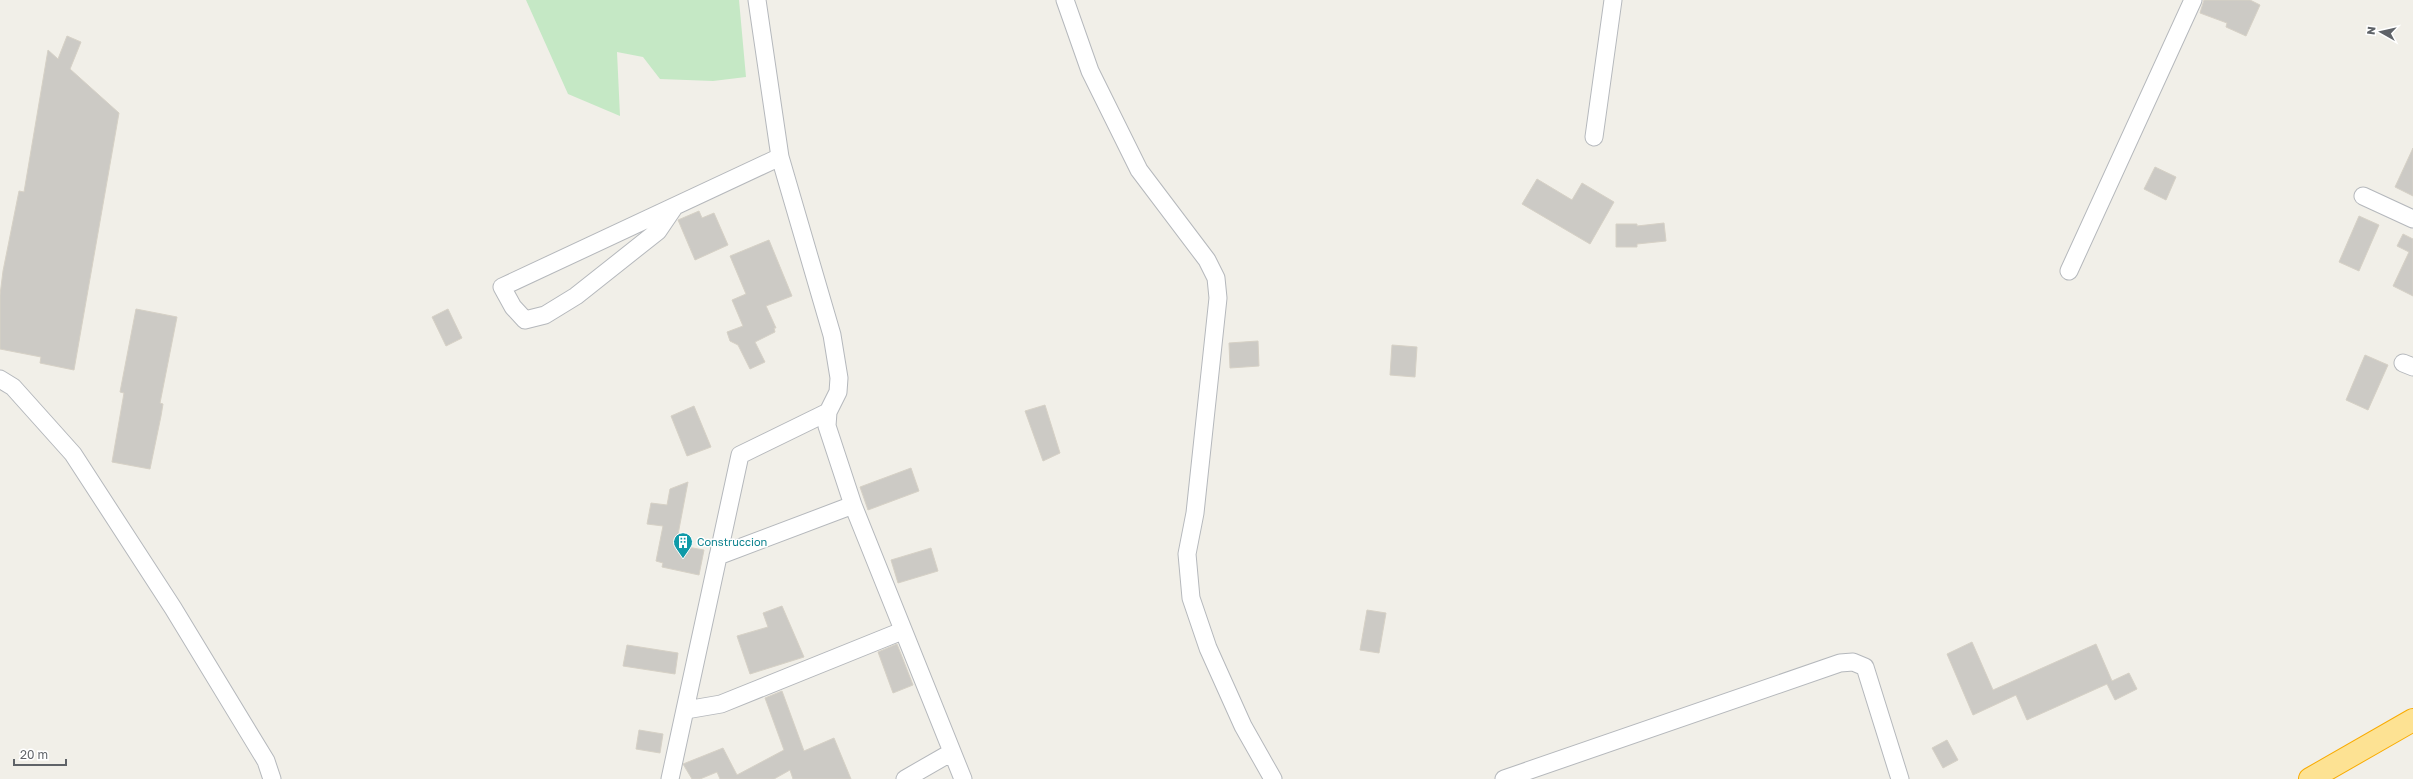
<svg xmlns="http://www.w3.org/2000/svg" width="2413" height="779" viewBox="0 0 2413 779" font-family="'Golos Text',sans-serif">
<rect width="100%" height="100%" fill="#f1efe8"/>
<path fill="#c5e8c5" d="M526,0H739L746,77L713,81L660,79L643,57L617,52L620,116L568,94Z"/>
<path fill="#cccac5" stroke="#d6d1c6" d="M2204,0H2250L2260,5L2246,36L2226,27L2227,23L2200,13Z
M67,36L81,42L70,69L119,113L74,370L40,363L41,357L0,349V295L3,271L19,191L24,192L48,50L58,59Z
M2413,148V196L2395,187Z
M2155,167L2176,177L2166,200L2144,189Z
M1537,179L1572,200L1582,183L1614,202L1590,244L1522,204Z
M699,211L702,218L714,213L728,245L695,260L678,220Z
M2359,216L2379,225L2359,271L2339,262Z
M1664,223L1666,241L1637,244V247H1616V224H1637V226Z
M2403,234L2413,239V296L2393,286L2409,252L2397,246Z
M769,240L792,296L766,306L776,328H774L775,332L755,342L765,362L750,369L738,345L730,341L727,332L743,326L732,300L746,294L730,256Z
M136,309L177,317L160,403L163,404L161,416L150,469L112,462L124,393L120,392Z
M448,309L462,338L446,346L432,317Z
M1258,341L1259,366L1230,368L1229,343Z
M1392,345L1417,347L1415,377L1390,375Z
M2365,355L2388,365L2368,410L2346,400Z
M1045,405L1060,453L1043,461L1025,411Z
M694,406L711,447L687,456L671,416Z
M911,468L919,491L868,510L860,487Z
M688,482L676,545L704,550L699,575L662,567L663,563L656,561L663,526L647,524L651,503L667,505L670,489Z
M931,548L938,571L898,583L891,560Z
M782,606L804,657L750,674L737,636L768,627L763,613Z
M1367,610L1386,613L1379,653L1360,650Z
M1972,642L1993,690L2096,644L2112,681L2129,673L2137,689L2115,700L2107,684L2027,720L2016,695L1973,715L1947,654Z
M897,644L913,685L893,693L878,652Z
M627,645L678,653L675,674L623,666Z
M782,691L804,751L834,738L851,779H793L790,770L774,779H720L717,772L700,779H692L683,764L723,748L737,775L784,750L765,698Z
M639,730L663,734L660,753L636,749Z
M1947,740L1958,760L1943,768L1932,748Z"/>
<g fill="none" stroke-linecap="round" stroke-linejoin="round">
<g stroke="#b5b8bc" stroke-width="19">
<path id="minor" d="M757,0L780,157L832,335L839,378L838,392L828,412L827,426L853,505L963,779
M1065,0L1090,71L1139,170L1207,260L1216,278L1218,298L1195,513L1187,554L1191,598L1208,648L1243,726L1273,779
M1594,137L1613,0
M2363,196L2413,219
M675,206L658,231L576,296L545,315L525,320L513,307L502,287L780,157
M2069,271L2193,0
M2403,363L2413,367
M0,379L13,387L73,454L173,608L266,761L272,779
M718,556L853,505
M686,710L721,704L902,631
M670,779L740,455L828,412
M905,779L952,752
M1504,779L1840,663L1853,662L1865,667L1900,779"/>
</g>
<g stroke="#f9ab00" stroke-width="24">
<path id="highway" d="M2310,779L2413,720"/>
</g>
<use href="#minor" stroke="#fff" stroke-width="17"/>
<use href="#highway" stroke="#fde293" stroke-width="22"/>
</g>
<defs>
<g id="building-pin" transform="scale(1)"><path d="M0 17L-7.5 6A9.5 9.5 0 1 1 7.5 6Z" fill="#0f9aa8" stroke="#fff"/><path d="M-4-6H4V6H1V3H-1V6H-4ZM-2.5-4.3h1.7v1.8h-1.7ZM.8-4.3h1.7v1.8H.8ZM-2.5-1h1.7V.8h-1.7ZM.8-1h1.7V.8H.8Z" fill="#fff"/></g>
</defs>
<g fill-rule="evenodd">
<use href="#building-pin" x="683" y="542"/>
</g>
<g text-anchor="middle" stroke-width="3" stroke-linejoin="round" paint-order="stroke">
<g font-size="11" fill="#0d838f" stroke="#fff" text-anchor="start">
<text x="697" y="546">Construccion</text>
</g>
</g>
<g transform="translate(2381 32) rotate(278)" stroke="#ffffff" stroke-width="3" paint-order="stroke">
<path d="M0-3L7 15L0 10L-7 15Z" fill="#5f6368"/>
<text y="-6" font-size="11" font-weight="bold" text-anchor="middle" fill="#5f6368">N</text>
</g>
<path d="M14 759v6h52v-6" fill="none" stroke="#5f6368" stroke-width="2"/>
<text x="20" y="759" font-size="12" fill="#5f6368" stroke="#ffffff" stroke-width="3" paint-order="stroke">20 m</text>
</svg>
